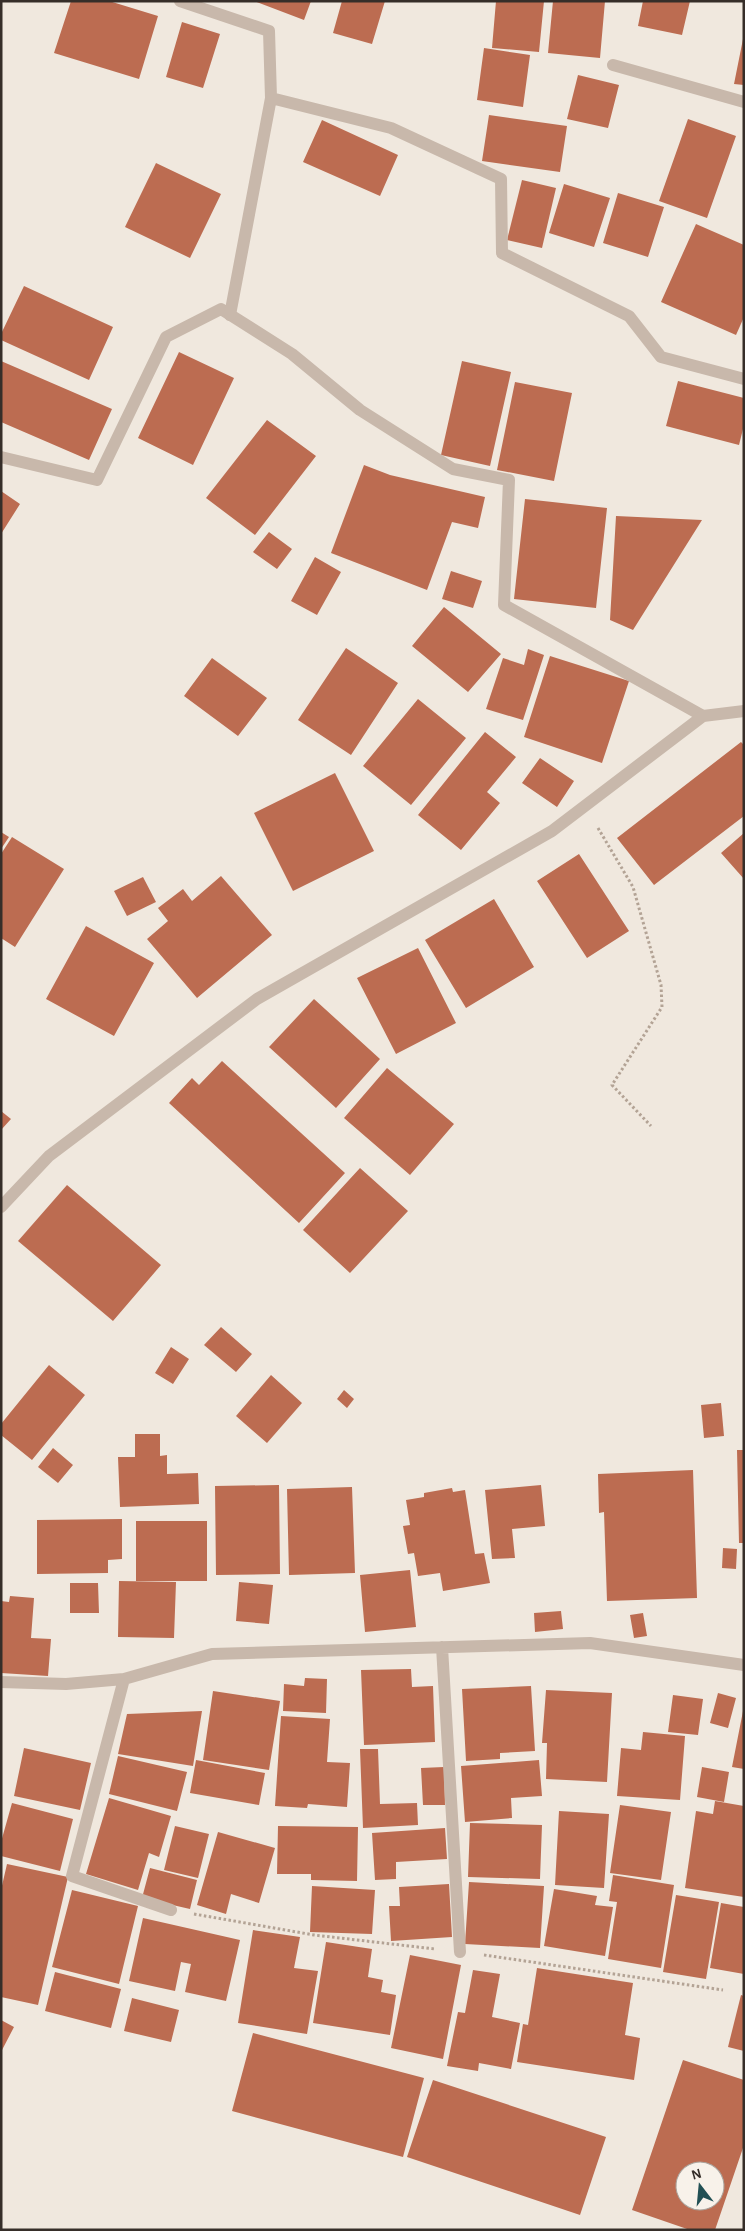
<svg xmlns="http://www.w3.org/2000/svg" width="745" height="2231" viewBox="0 0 745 2231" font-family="'Alegreya Sans',sans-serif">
<rect width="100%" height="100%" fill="#f0e8de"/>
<path fill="#bc6c51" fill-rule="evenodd" d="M71,1H109L158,16L139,79L54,53Z
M254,1H311L304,20Z
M342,1H385L372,44L333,33Z
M496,1H544L539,52L492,48Z
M553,1H605L600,58L548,53Z
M643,1H690L682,35L638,26Z
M182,22L220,34L203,88L166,77Z
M743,39H744V85L734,84Z
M484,48L530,55L523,107L477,100Z
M578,75L619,85L608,128L567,119Z
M489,115L567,126L560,172L482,161Z
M688,119L736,136L707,218L659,201Z
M322,120L398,155L380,196L303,162Z
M156,163L221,194L190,258L125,227Z
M522,180L556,188L542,248L507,240Z
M564,184L610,198L594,247L549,233Z
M618,193L664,207L648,257L603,243Z
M696,224L744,245V317L736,335L661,302Z
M24,286L113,327L89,380L1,340V334Z
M179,352L234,378L193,465L138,438Z
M1,361L112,409L89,460L1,422Z
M462,361L511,372L490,466L441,455Z
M678,381L744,398V425L739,445L666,426Z
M515,382L572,393L554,481L497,470Z
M267,420L316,456L255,535L206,498Z
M364,465L390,475L485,497L478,528L452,522L427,590L331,553Z
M1,491L20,504L1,534Z
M525,499L607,508L596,608L514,599Z
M616,516L702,520L633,630L610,620Z
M269,532L292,549L277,569L253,552Z
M315,557L341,572L317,615L291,601Z
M451,571L482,581L473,608L442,599Z
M444,607L501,654L468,692L412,646Z
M346,648L398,683L351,755L298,720Z
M528,649L544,655L523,720L486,709L503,658L524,665Z
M550,656L629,681L602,763L524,737Z
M212,658L267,698L238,736L184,696Z
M418,699L466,738L411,805L363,766Z
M485,732L516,757L487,792L500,803L461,850L418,815Z
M741,742L744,745V816L654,885L617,838Z
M540,758L574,781L557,807L522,783Z
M335,773L374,851L293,891L254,813Z
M1,832L9,837L1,849Z
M744,833V879L721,853Z
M12,837L64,869L15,947L1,938V854Z
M579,854L629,931L587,958L537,881Z
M221,876L272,935L197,998L147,939L168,921L158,908L183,889L192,901Z
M143,877L156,902L127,916L114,891Z
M494,899L534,967L466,1008L425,940Z
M86,926L154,963L114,1036L46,999Z
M418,948L456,1023L396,1054L357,978Z
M314,999L380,1059L336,1108L269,1047Z
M222,1061L345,1173L299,1223L169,1103L192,1078L199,1085Z
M387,1068L454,1124L410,1175L344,1118Z
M1,1111L11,1119L1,1130Z
M360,1168L408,1211L350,1273L303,1230Z
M67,1185L161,1265L113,1321L18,1241Z
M221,1327L252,1354L236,1372L204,1345Z
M171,1347L189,1359L173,1384L155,1373Z
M49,1365L85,1395L32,1460L1,1435V1424Z
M271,1375L302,1403L267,1443L236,1416Z
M344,1390L354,1399L347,1408L337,1399Z
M721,1403L724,1436L704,1438L701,1405Z
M135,1434H160V1456L167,1455V1474L198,1473L199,1504L120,1507L118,1457H135Z
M53,1448L73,1465L58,1483L38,1467Z
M737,1450H744V1543H739Z
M693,1470L697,1598L607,1601L604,1512L599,1513L598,1474Z
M279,1485L280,1574L216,1575L215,1486Z
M541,1485L545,1526L512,1529L515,1558L492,1559L485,1490Z
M352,1487L355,1573L289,1575L287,1489Z
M452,1488L453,1492L465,1490L475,1554L484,1553L490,1583L443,1591L440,1573L418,1576L414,1553L408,1554L403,1526L410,1525L406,1500L424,1497V1493Z
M122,1519V1559L108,1560V1573L37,1574V1520Z
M136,1521H207V1581H136Z
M723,1548L737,1549L736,1569L722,1568Z
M410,1570L416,1627L365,1632L360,1575Z
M119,1581L176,1582L174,1638L118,1637Z
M239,1582L273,1585L269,1624L236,1621Z
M70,1583H98L99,1613H70Z
M10,1596L34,1598L31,1638L51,1639L48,1676L1,1673V1601L9,1602Z
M561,1611L563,1629L535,1632L534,1613Z
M643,1613L647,1636L634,1638L630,1615Z
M411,1669L412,1687L433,1686L435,1742L364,1745L361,1670Z
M305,1678L327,1679L326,1713L283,1711L284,1684L304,1686Z
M531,1686L535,1751L500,1753V1759L466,1761L462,1689Z
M546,1690L612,1693L607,1782L546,1779L547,1743H542Z
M213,1691L280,1701L269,1770L203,1760Z
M718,1693L736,1698L728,1728L710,1723Z
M673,1695L703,1699L698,1735L668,1732Z
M202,1711L193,1766L118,1754L127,1714Z
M743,1711H744V1769L732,1767Z
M281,1716L330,1719L327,1762L350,1763L347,1807L308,1804L307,1808L275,1806Z
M643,1732L685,1736L680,1800L617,1796L621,1748L641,1750Z
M24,1748L91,1763L80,1810L14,1796Z
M360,1749H378L380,1804L417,1803L418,1825L363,1828Z
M118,1756L187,1772L177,1811L109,1794Z
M196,1760L265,1773L259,1805L190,1793Z
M539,1760L542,1796L511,1798L512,1818L465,1822L461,1766Z
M444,1767L445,1805H423L421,1768Z
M702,1767L729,1772L724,1802L697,1797Z
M109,1798L171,1816L159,1857L149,1853L138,1890L86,1874Z
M715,1801L744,1806V1897L685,1888L696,1811L713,1814Z
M12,1803L73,1819L60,1871L1,1856V1842Z
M620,1805L671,1812L661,1880L610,1873Z
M559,1811L609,1814L604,1888L555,1885Z
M470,1823L542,1825L540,1879L468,1877Z
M175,1826L209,1834L198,1878L164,1870Z
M278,1826L358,1827L357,1881L311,1880V1874H277Z
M445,1828L447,1859L396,1862V1879L375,1880L372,1833Z
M218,1832L275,1848L259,1903L231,1894L226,1914L197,1905Z
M7,1864L68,1877L38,2005L1,1997V1890Z
M150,1868L197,1880L190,1909L142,1898Z
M613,1875L674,1885L661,1968L608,1959L617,1902L609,1901Z
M469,1882L544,1886L540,1948L465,1944Z
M449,1884L452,1937L391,1941L389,1906H400L399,1887Z
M312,1886L375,1890L372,1934L310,1932Z
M554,1889L597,1896L595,1905L613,1907L605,1956L544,1946Z
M72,1890L138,1906L119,1984L52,1967Z
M676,1895L719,1902L706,1979L663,1972Z
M721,1903L744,1907V1974L710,1968Z
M143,1918L240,1940L226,2001L185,1992L191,1964L181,1962L175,1991L129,1981Z
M253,1930L300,1937L294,1968L318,1971L307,2034L238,2023Z
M326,1942L372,1949L368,1977L383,1980L381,1992L396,1995L390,2035L313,2023Z
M410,1955L461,1965L443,2059L391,2048Z
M537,1968L633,1983L625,2035L640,2038L634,2080L517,2062L523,2024L528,2025Z
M473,1970L500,1974L492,2017L520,2023L511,2069L479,2063L478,2071L447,2066L458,2012L465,2013Z
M55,1972L121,1989L111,2028L45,2011Z
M741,1995L744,1996V2051L728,2047Z
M132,1998L179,2010L171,2042L124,2031Z
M1,2020L14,2027L1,2052Z
M253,2033L424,2078L403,2157L232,2111Z
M683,2060L744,2080V2145L715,2230H690L632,2210ZM685,2171H715V2201H685Z
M433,2080L606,2137L580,2215L407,2157Z"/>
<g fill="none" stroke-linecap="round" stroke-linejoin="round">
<path stroke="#b3a395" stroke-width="3" stroke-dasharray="2.5 2.5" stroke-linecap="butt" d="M598,828L633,887L661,985L662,1007L612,1085L651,1126
M194,1914L314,1935L435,1949
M484,1955L723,1990"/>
<path stroke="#c8b8ab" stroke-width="12" d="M613,65L744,102
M1,457L97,480L166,337L221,309L292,354L360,410L453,469L509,480L504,605L703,716"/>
<path stroke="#c8b8ab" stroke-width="12" d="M180,1L269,31L271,98L230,315
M271,98L391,128L501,179L502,253L629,316L661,357L744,379
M1,1207L49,1156L257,999L552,831L703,716L744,711
M442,1647L460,1952
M124,1679L72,1876L171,1910
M1,1682L66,1684L124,1679L212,1654L590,1643L744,1665"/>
</g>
<rect width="745" height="2231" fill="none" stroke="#362e29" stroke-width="5"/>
<g transform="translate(700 2186) rotate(344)"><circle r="24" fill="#f8f2ea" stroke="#aaa49d"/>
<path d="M0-4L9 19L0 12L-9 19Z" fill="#225054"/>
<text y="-8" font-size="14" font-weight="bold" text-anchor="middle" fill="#362e29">N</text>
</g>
</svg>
